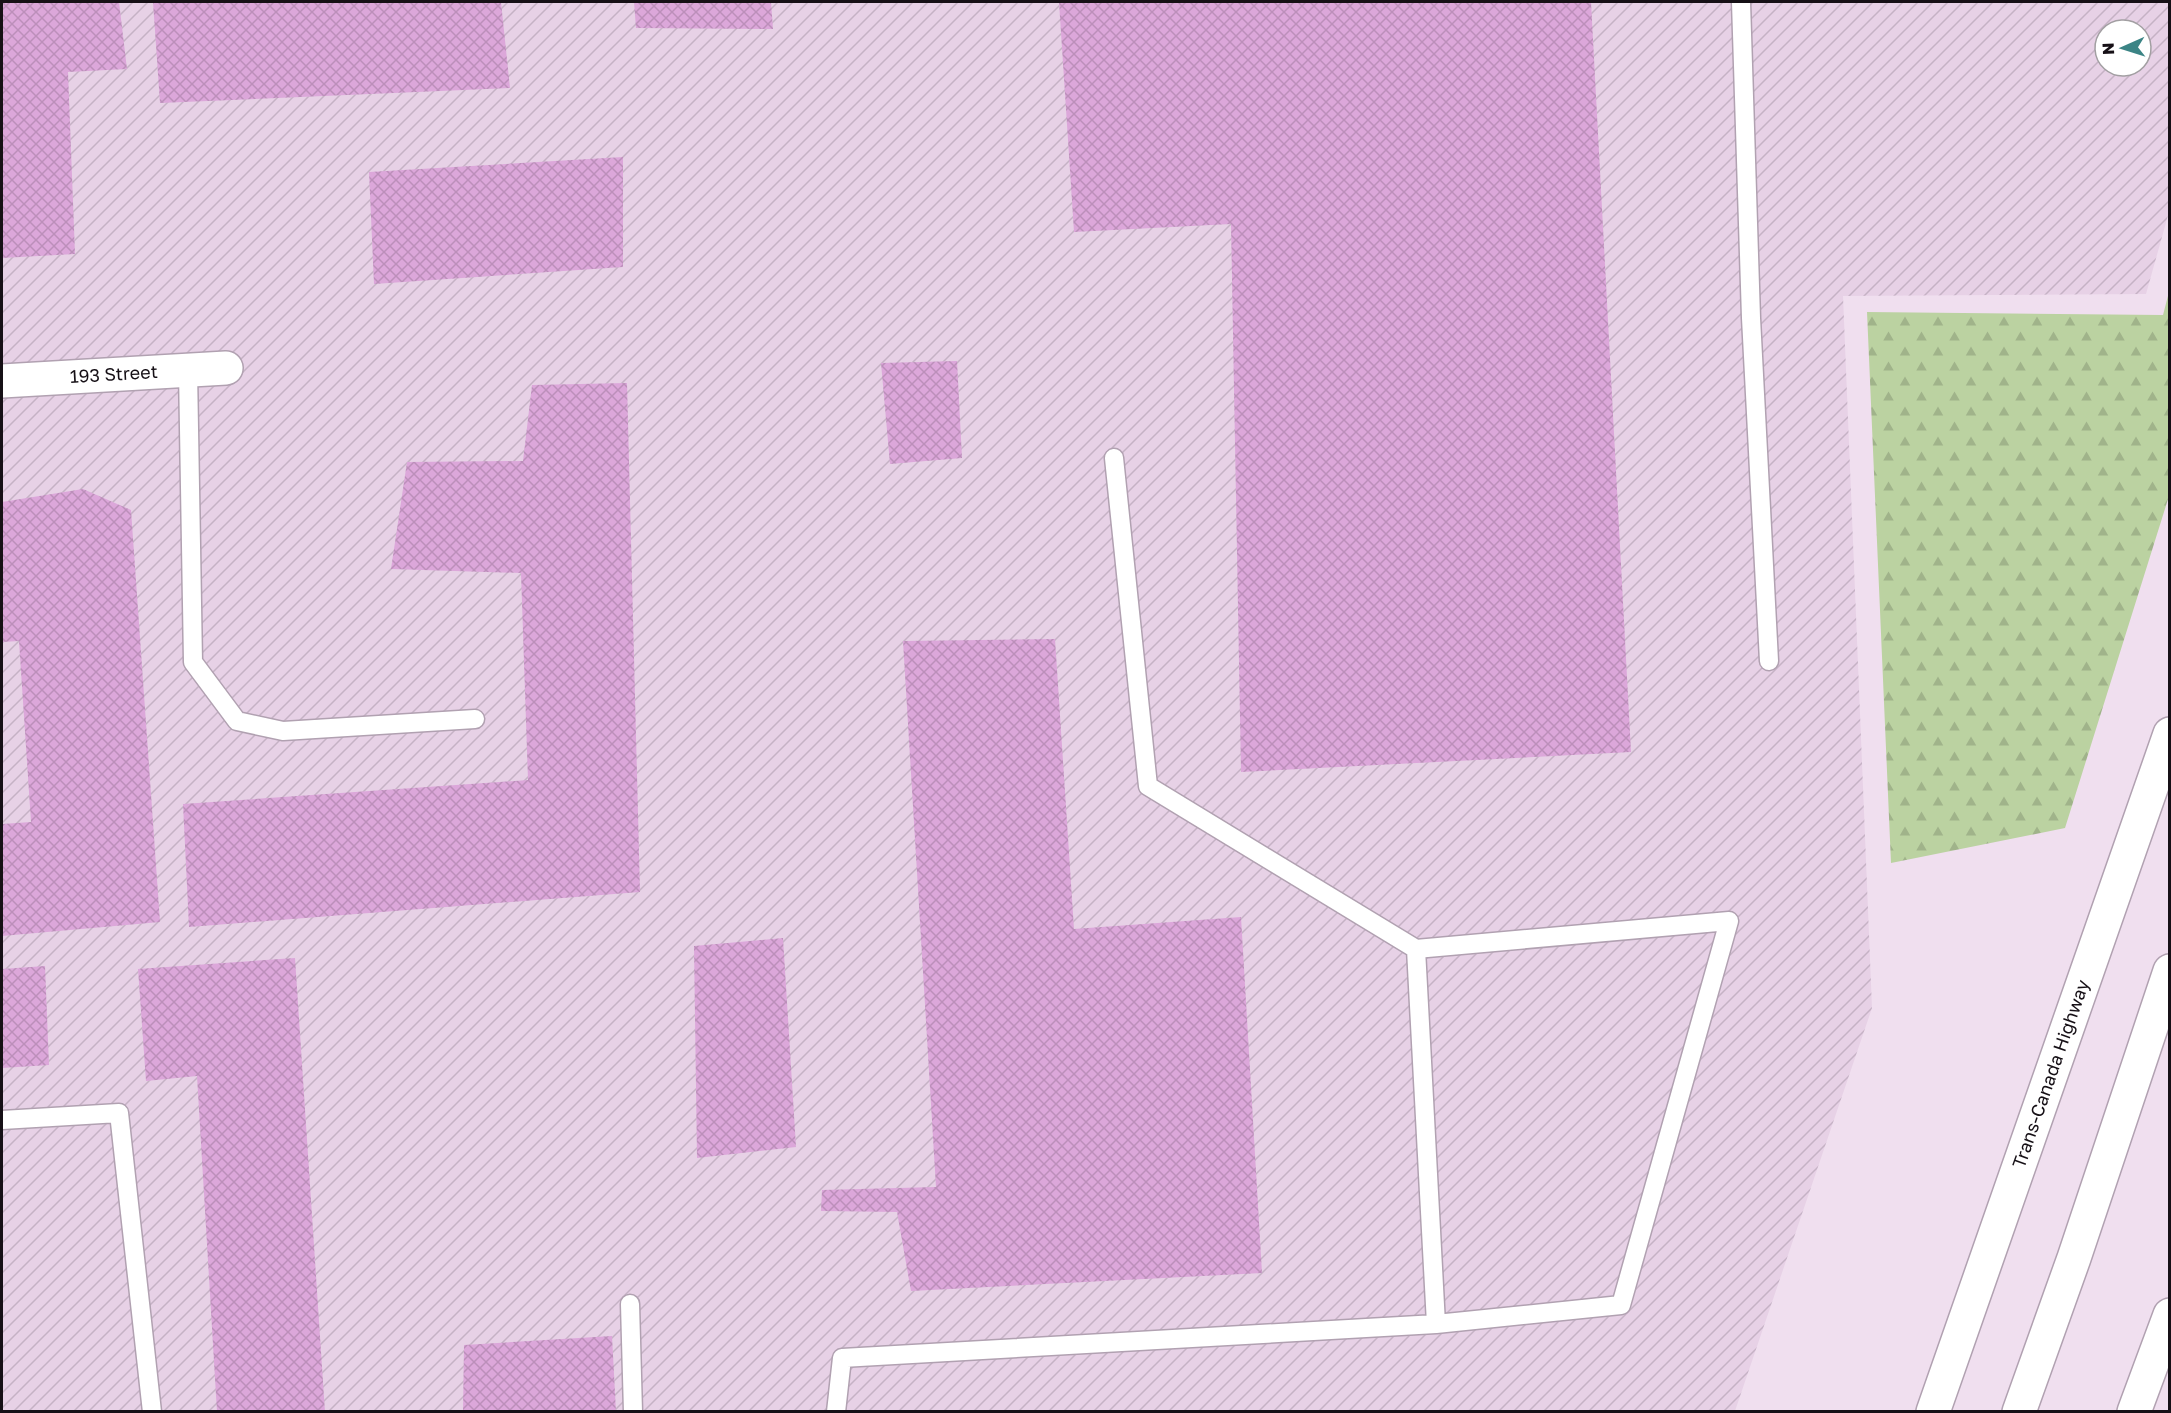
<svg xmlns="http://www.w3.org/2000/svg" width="2171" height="1413" viewBox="0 0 2171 1413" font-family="'Golos Text',sans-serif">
<defs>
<pattern id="industrial-furrows" width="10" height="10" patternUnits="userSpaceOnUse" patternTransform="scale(1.5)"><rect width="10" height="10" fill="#e7d1e6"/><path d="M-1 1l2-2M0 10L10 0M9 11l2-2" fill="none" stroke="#c5b2c5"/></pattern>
<pattern id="forest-firs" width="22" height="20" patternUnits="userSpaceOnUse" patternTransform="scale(1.5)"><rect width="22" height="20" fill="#bbd2a1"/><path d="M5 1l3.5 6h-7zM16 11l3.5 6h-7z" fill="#a0b38a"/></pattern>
<pattern id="building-cross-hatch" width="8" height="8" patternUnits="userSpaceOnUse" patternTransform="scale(1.5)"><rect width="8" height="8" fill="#dca7da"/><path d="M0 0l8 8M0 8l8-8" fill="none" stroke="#bc8fba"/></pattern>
</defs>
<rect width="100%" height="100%" fill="#f0dfef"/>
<path fill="url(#industrial-furrows)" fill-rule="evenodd" d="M2,2H2169V212L2146,294L1843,296L1872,1008L1735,1411L2,1412ZM2105,30H2141V66H2105Z"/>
<path fill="url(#forest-firs)" d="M2169,292V496L2065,828L1891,863L1867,312L2163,315Z"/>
<path fill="url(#building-cross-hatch)" d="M2,2H119L127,69L68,72L75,254L2,258Z
M153,2H501L510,88L160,103Z
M634,2H771L773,29L636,28Z
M1059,2H1591L1631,752L1241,772L1231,224L1074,232Z
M623,157V267L374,284L369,172Z
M957,361L962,458L890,464L881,363Z
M627,383L640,892L189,927L183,804L528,780L521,573L391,569L407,462L523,461L532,385Z
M83,489L131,510L160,922L2,936V824L31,822L19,641L2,642V502Z
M1055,639L1074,929L1241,917L1262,1273L911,1291L897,1212L821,1211L822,1190L936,1187L903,641Z
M783,938L796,1147L697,1158L694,946Z
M295,958L325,1412H217L197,1076L146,1081L138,969Z
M45,966L49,1065L2,1068V969Z
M612,1336L616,1412H463L464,1345Z"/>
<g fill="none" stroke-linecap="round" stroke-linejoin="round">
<g stroke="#b1a1b1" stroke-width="21">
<path id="lane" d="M1741,2L1751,318L1769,661
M188,370L193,662L237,721L283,731L475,719
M1416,949L1729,921L1621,1305L1436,1324
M2,1120L119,1113L152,1412
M630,1304L633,1412
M836,1412L842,1358L1436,1324L1416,949L1148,786L1114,458"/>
</g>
<g stroke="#b1a1b1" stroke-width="36">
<g id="street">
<path id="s1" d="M2,381L226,368"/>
</g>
</g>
<g stroke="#b1a1b1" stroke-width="36">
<g id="highway">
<path id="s2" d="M1933,1412L2170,734"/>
<path d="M2019,1412L2074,1258L2170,971"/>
<path d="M2134,1412L2170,1315"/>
</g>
</g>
<use href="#lane" stroke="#fff" stroke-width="18"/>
<use href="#street" stroke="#fff" stroke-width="33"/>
<use href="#highway" stroke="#fff" stroke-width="33"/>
</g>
<g text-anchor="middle" stroke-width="4.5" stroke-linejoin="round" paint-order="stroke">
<g font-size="18" fill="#161016" stroke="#fff">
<text dy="6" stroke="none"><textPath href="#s1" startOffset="112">193 Street</textPath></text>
<text dy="6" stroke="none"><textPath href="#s2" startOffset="358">Trans-Canada Highway</textPath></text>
</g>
</g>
<rect width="2171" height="1413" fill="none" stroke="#161016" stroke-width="6"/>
<g transform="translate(2123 48) rotate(267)"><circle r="28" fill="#ffffff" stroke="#a29fa2" stroke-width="1.5"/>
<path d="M0-4.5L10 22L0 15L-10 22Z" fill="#3b8485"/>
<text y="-9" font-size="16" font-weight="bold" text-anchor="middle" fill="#161016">N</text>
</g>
</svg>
